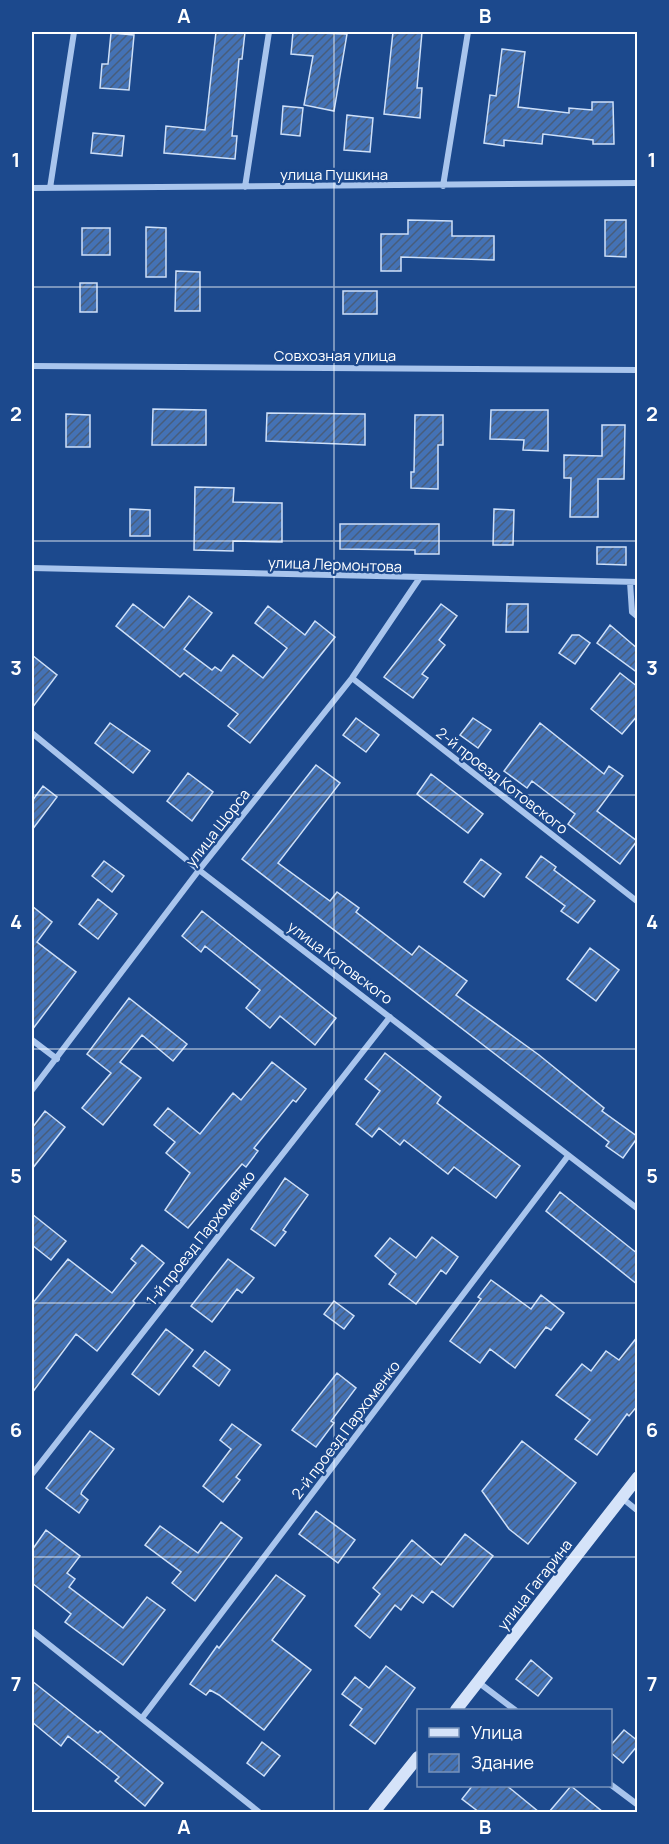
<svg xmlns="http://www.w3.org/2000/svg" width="669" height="1844" viewBox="0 0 669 1844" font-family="Manrope,sans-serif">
<defs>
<pattern id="building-hatch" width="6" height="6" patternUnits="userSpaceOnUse" patternTransform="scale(1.5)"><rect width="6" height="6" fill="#4472b5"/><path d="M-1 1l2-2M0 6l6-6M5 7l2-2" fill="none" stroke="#485d7b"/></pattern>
</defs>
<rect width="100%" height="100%" fill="#1c498d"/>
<path fill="url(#building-hatch)" stroke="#cee0f9" stroke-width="1.5" d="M216,32H245L242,59H239L232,136H237L235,159L164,153L166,126L205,130Z
M293,32L347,34L334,111L304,105L313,56L291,54Z
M393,32H422L417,88H422L420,118L384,114Z
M111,33L134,35L129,90L100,88L102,64H108Z
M502,49L525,52L518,107L569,113V108L592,110V102H613L614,144H593V140L543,134L542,144L504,140V146L484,143L490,95L496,96Z
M283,106L303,108L300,136L281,134Z
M347,115L373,118L370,152L344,150Z
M93,133L124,136L122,156L91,153Z
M408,220L452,221V236H494V260L401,257V271H381V234H408Z
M605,220H626V257L605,256Z
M146,227L166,228V277H146Z
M82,228H110V255H82Z
M176,271L200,272V311H175Z
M80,283H97V312H80Z
M343,291H377V314H343Z
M153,409L206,410V445H152Z
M491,410H548V451L523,450L524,440L490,439Z
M267,413L365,414V445L266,441Z
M66,414L90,415V447H66Z
M415,415H443V445H438V489L411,488V472H414Z
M602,425H625L624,479H598V517H570L571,478H564V455L602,456Z
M195,487L234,488L233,502L282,503V542L233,541V551L194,550Z
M130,509L150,510V536H130Z
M494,509L514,510L513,545H493Z
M340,524H439V554H415V550L340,549Z
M597,547H626V565L597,564Z
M189,596L212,613L184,649L212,670L215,667L221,671L233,655L263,678L287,648L255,623L268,606L305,635L315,621L335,637L250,743L228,726L238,714L184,673L180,677L116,626L133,604L164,628Z
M441,604L457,616L439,640L445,645L422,674L428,678L413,698L384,677Z
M507,604H528V632H506Z
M610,625L638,649V673L597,643Z
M572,635H579L590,643L575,664L559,653Z
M32,655L57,675L32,708Z
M620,673L638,687V715L622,734L591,709Z
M356,718L379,735L366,752L343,735Z
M473,718L491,730L478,748L460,735Z
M110,723L150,751L133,773L95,743Z
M540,723L604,774L609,766L623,776L597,811L637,841L620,864L568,824L575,814L532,781L527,788L504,771Z
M316,765L340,783L278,863L330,901L337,892L359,908L356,912L412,955L419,946L467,981L456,995L539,1055L604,1108L602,1111L638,1137L623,1158L606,1146L609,1142L242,859Z
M188,773L213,792L192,821L167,801Z
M431,774L483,814L468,833L417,794Z
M43,786L57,797L32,830V801Z
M541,856L556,867L554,870L595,901L578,923L561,911L565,906L526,877Z
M481,859L501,874L484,897L464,882Z
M104,861L124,876L112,892L92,876Z
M98,899L117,914L98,939L79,924Z
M32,906L52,922L37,942L76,972L32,1030Z
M202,911L336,1018L315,1045L280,1016L270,1028L246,1008L260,990L205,946L201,952L182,936Z
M590,948L619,970L596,1001L567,979Z
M129,998L187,1044L173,1061L142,1035L120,1062L141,1078L103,1125L82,1108L111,1073L87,1054Z
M385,1053L441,1097L437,1103L520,1166L496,1198L454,1167L448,1174L404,1140L400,1145L379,1128L372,1137L356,1124L380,1091L365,1079Z
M272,1062L306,1089L296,1102L293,1100L254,1148L258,1151L246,1167L242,1164L188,1228L165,1210L190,1173L166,1153L175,1142L154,1125L168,1108L200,1134L233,1093L241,1100Z
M45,1111L65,1127L32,1169V1128Z
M285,1178L308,1195L283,1230L286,1232L275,1246L251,1229Z
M560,1192L638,1254V1285L546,1211Z
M32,1214L66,1241L51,1260L32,1245Z
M432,1237L458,1257L446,1274L441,1270L416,1304L389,1284L396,1274L375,1256L390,1238L416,1258Z
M142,1245L164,1263L133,1301L135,1303L97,1351L76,1334L32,1393V1304L68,1259L112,1293L136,1263L131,1259Z
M228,1259L254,1278L242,1293L237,1289L212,1322L191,1306Z
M491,1280L531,1309L541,1295L564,1313L551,1330L546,1327L515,1368L490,1349L480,1363L450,1341L481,1299L478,1297Z
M334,1301L354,1316L344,1329L324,1314Z
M166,1329L193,1350L159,1395L132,1374Z
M638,1336V1405L629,1416L627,1414L597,1455L575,1439L590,1420L556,1395L582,1364L591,1371L606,1351L619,1360Z
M205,1351L230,1370L219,1386L193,1366Z
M337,1373L356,1388L331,1421L334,1423L316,1447L292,1430Z
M232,1424L261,1445L236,1477L240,1480L223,1502L203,1486L231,1449L220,1440Z
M90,1431L114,1449L82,1491L81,1494L88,1500L79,1513L46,1488Z
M522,1441L576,1483L528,1544L509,1529L482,1491Z
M316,1511L355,1540L338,1563L299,1534Z
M221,1522L242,1538L195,1601L172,1583L181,1572L145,1545L160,1526L198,1553Z
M46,1530L80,1556L67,1573L75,1579L69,1587L123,1628L147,1597L165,1610L123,1665L65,1622L71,1614L32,1583V1550Z
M465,1534L493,1556L453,1607L432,1591L423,1603L412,1595L401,1610L395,1605L370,1638L355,1626L380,1594L373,1588L412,1540L441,1565Z
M276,1575L305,1596L272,1640L311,1670L264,1730L219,1695L210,1690L206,1695L190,1684L217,1646L219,1648Z
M531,1660L552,1678L538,1696L516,1679Z
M386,1666L415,1688L375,1744L350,1725L362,1709L342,1694L355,1677L369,1688Z
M32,1681L98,1733L100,1731L163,1783L145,1806L115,1781L119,1777L68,1736L61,1746L32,1722Z
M624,1730L638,1741V1745L623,1763L610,1752V1746Z
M262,1742L280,1756L264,1776L247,1763Z
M473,1785H506L539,1812H479L462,1799Z
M571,1786L603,1812H549Z"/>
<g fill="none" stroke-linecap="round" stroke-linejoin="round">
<path stroke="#a9c5ed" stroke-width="6" d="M443,186L468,32
M245,187L269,32
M32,188L638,183
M50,188L74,32
M32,366L638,370
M32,568L638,582
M630,582L632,612L638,617
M352,678L638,902
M32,733L199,870L638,1209
M32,1040L57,1059
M32,1090L199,870L352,678L419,579
M32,1474L390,1017
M622,1498L638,1511
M32,1631L259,1812
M478,1682L515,1710
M142,1718L568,1156
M610,1784L638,1805"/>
<path stroke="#d5e3f9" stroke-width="12" d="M456,1710L638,1477
M374,1812L418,1757"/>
</g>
<path fill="none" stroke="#fff" stroke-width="1.5" stroke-opacity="0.55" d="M334,32V1812M32,287H638M32,541H638M32,795H638M32,1049H638M32,1303H638M32,1557H638"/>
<g text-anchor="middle" stroke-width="4.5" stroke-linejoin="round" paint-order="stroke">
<g font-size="15" fill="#fff" stroke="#1c498d">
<text x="334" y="180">улица Пушкина</text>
<text x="335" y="361">Совхозная улица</text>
<text transform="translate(335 565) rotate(2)" y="5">улица Лермонтова</text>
<text transform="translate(502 781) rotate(38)" y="5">2-й проезд Котовского</text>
<text transform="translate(218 828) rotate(-52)" y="5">улица Щорса</text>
<text transform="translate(340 963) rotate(37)" y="5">улица Котовского</text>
<text transform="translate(201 1238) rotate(-52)" y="5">1-й проезд Пархоменко</text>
<text transform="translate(346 1430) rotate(-53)" y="5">2-й проезд Пархоменко</text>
<text transform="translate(535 1585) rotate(-52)" y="5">улица Гагарина</text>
</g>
</g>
<rect width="669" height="1844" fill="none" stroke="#1c498d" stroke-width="66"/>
<rect x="417" y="1709" width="195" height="78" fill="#1c498d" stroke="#7792bb" stroke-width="1.5"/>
<rect x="429" y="1728" width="30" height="9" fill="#d5e3f9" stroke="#7792bb" stroke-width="1.5"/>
<text x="471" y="1739" font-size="18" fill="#ffffff">Улица</text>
<rect x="429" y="1754" width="30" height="18" fill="url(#building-hatch)" stroke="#7792bb" stroke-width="1.5"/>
<text x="471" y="1769" font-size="18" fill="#ffffff">Здание</text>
<rect x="33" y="33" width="603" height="1778" fill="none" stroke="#fff" stroke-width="2"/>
<g font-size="20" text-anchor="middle" font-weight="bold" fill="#fff">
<text x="184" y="23">A</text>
<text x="485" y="23">B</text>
<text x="16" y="167">1</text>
<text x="652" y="167">1</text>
<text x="16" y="421">2</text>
<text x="652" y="421">2</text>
<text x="16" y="675">3</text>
<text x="652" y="675">3</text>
<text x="16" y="929">4</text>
<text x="652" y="929">4</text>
<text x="16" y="1183">5</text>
<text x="652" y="1183">5</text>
<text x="16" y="1437">6</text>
<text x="652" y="1437">6</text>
<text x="16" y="1691">7</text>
<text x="652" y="1691">7</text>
<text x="184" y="1834">A</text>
<text x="485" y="1834">B</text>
</g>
</svg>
